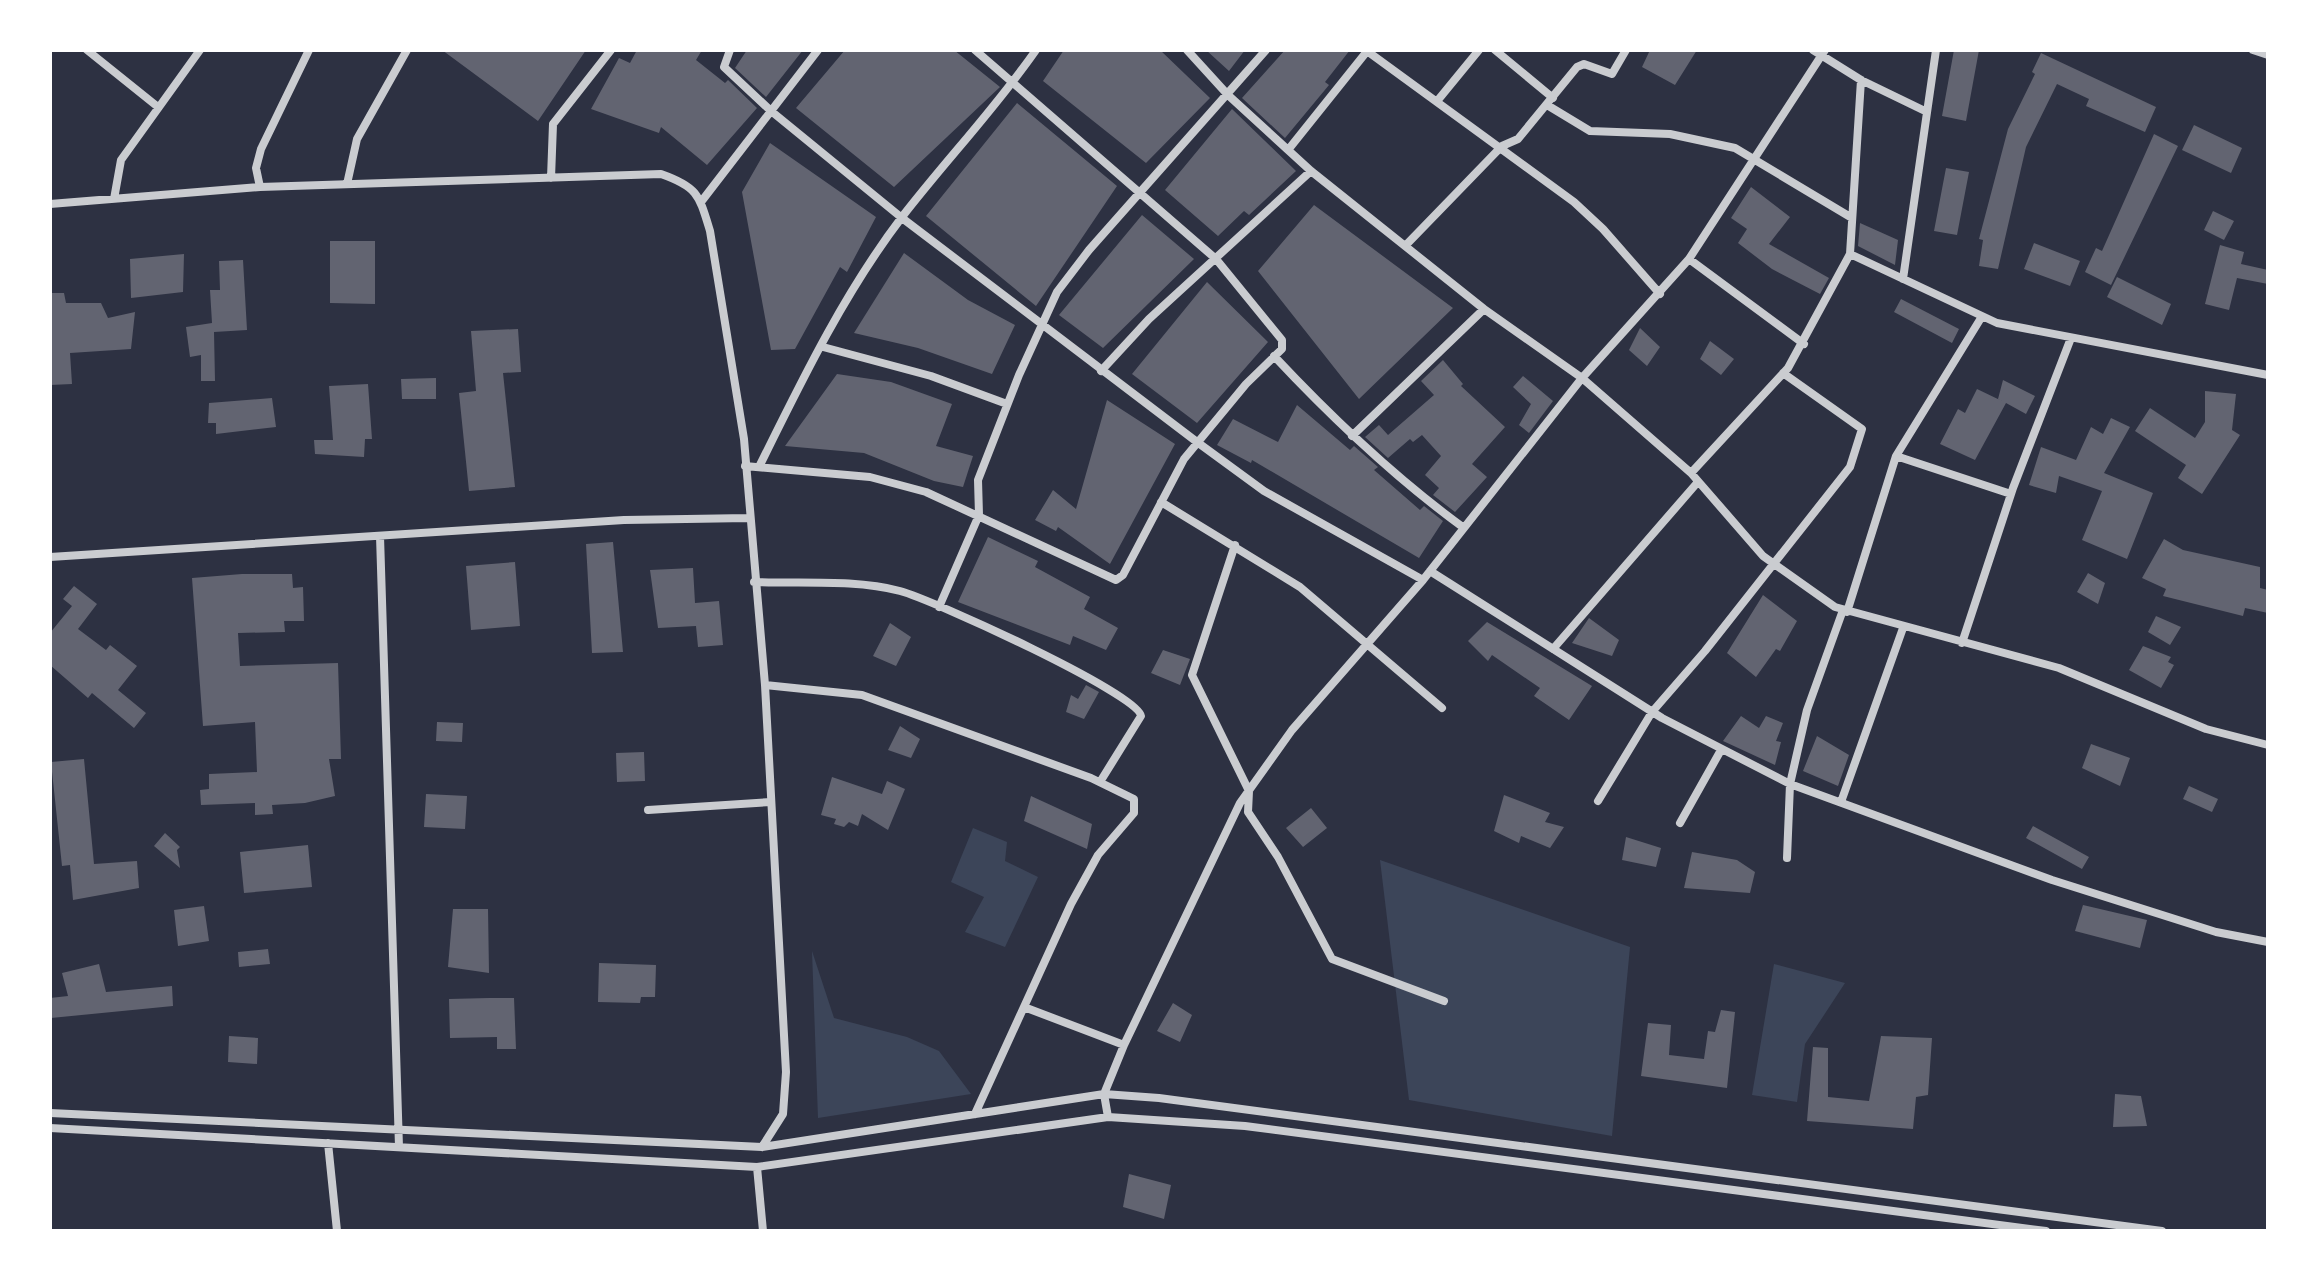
<svg xmlns="http://www.w3.org/2000/svg" width="2318" height="1281" viewBox="0 0 2318 1281" font-family="'Varela Round',sans-serif">
<rect width="100%" height="100%" fill="#2d3142"/>
<path fill="#3c4559" d="M973,828L1007,842L1005,861L1038,877L1005,947L965,932L984,897L951,882Z
M1380,860L1630,947L1612,1136L1409,1100Z
M812,951L834,1018L907,1037L939,1051L971,1094L818,1118Z
M1774,964L1845,983L1805,1044L1797,1102L1752,1095Z"/>
<path fill="#626471" d="M442,50H586L538,121Z
M637,50H702L696,60L725,83L728,80L757,108L707,165L661,127L659,133L591,109L619,58L630,63Z
M747,50H803L766,97L735,68Z
M845,50H954L1000,87L894,187L796,108Z
M1064,50H1160L1210,98L1146,163L1043,81Z
M1206,50H1245L1229,71Z
M1285,50H1350L1325,82L1329,85L1285,138L1242,98Z
M1650,50H1697L1675,85L1642,67Z
M1954,50H1979L1966,121L1942,116Z
M2041,53L2156,107L2145,132L2086,106L2089,99L2057,84L2026,147L1998,269L1979,266L1983,240L1979,239L2008,129L2035,74L2032,72Z
M1017,103L1117,186L1036,306L926,216Z
M1232,109L1296,171L1249,215L1244,211L1218,236L1165,190Z
M2194,125L2242,148L2231,173L2182,150Z
M2154,134L2178,146L2111,285L2085,272L2096,248L2102,251Z
M770,143L876,217L847,272L840,267L795,349L771,350L742,192Z
M1946,168L1969,172L1957,235L1934,231Z
M1751,187L1790,217L1769,244L1829,278L1820,294L1772,269L1738,243L1747,229L1731,218Z
M1314,205L1453,308L1359,399L1258,271Z
M2213,211L2234,221L2224,240L2204,230Z
M1142,215L1194,259L1103,348L1059,315Z
M1860,223L1898,240L1895,265L1858,246Z
M330,241H375V304L330,303Z
M2034,243L2080,261L2070,286L2024,269Z
M2220,245L2244,252L2241,264L2268,270V284L2237,278L2229,310L2205,304Z
M904,253L968,300L1015,325L992,374L918,348L854,333Z
M184,254L183,292L131,298L130,259Z
M243,260L247,330L214,332L215,381H201V355L190,357L186,327L212,323L210,290H220L219,261Z
M2117,277L2171,304L2162,325L2107,297Z
M1207,282L1268,342L1197,423L1132,374Z
M50,293H64L66,303H101L108,318L135,312L131,349L70,353L72,384L50,385Z
M1901,299L1959,329L1952,343L1894,312Z
M1640,328L1660,347L1647,366L1629,350Z
M518,329L521,372L503,373L515,487L469,491L459,393L476,391L471,331Z
M1710,341L1734,359L1721,375L1700,359Z
M1443,360L1463,384L1461,386L1505,427L1472,464L1487,477L1455,512L1433,495L1439,488L1425,475L1441,456L1422,435L1413,442L1410,439L1388,458L1365,437L1379,425L1388,435L1434,395L1421,381Z
M837,374L891,382L952,404L936,446L973,456L963,487L934,481L864,453L785,446Z
M1523,376L1553,401L1529,433L1519,425L1531,404L1513,387Z
M436,378V399H402L401,379Z
M2003,380L2035,396L2026,414L2006,403L1975,460L1940,444L1958,409L1965,413L1977,389L2002,401L1998,399Z
M368,384L372,439H365L364,457L315,454L314,440H333L329,386Z
M2205,391L2236,394L2232,430L2240,435L2202,494L2178,478L2186,465L2135,431L2150,408L2195,438L2205,422Z
M272,398L276,427L216,434V423H208L209,403Z
M1107,400L1175,444L1110,564L1058,527L1056,531L1035,520L1053,490L1076,509Z
M1297,405L1350,450L1354,446L1378,467L1374,470L1420,510L1424,506L1443,521L1419,558L1252,460L1251,463L1217,445L1233,419L1278,442Z
M2111,418L2130,427L2104,473L2153,493L2127,559L2082,540L2102,491L2059,476L2056,493L2029,485L2041,447L2076,460L2091,427L2103,434Z
M988,537L1038,561L1035,567L1090,597L1084,609L1118,628L1106,650L1073,636L1070,645L958,602Z
M2164,539L2183,550L2260,567V588L2268,590V613L2245,608L2243,616L2163,596L2166,589L2142,578Z
M613,542L623,652L592,653L586,544Z
M515,562L520,626L471,630L466,566Z
M693,568L695,603L719,601L723,645L698,647L696,626L658,628L650,570Z
M2088,573L2105,583L2098,604L2077,592Z
M242,574H292L293,588L303,587L304,621H284L285,632L238,633L240,666L338,663L341,759H329L335,796L305,803L272,805L273,814L255,815V803L201,805L200,790L209,789V774L257,772L255,722L203,726L192,578Z
M74,586L97,604L78,629L106,650L110,645L137,666L118,690L146,713L134,728L92,693L88,698L50,665V633L72,606L63,599Z
M1763,595L1797,621L1780,651L1776,649L1756,677L1727,653Z
M2156,616L2181,627L2170,645L2148,632Z
M1589,618L1619,640L1612,656L1572,643Z
M1487,622L1592,686L1569,720L1534,696L1540,688L1492,655L1488,661L1468,641Z
M890,623L911,637L896,666L873,656Z
M2143,646L2171,657L2168,662L2174,665L2161,688L2129,670Z
M1163,650L1190,659L1180,685L1151,673Z
M1086,685L1099,692L1084,719L1066,712L1071,695L1078,699Z
M1741,716L1759,728L1766,716L1783,723L1776,741L1781,742L1775,765L1723,741Z
M437,722L463,723L462,742L436,741Z
M900,726L920,739L911,758L888,750Z
M1817,736L1849,755L1838,786L1803,771Z
M2091,744L2130,758L2120,786L2082,768Z
M644,752L645,781L617,782L616,753Z
M84,759L94,864L137,861L139,888L73,900L70,865L62,866L51,762Z
M832,777L882,794L887,781L905,789L888,830L862,814L858,826L849,822L844,827L834,824L836,819L821,815Z
M2189,786L2218,799L2212,812L2183,799Z
M426,794L467,796L465,829L424,827Z
M1504,795L1550,813L1545,822L1564,827L1550,848L1521,836L1519,843L1494,831Z
M1031,796L1092,824L1087,849L1024,821Z
M1311,808L1327,828L1303,847L1286,828Z
M2033,826L2089,857L2082,869L2026,838Z
M165,833L180,847L177,850L180,868L154,846Z
M1626,837L1661,848L1656,867L1622,860Z
M308,845L312,887L244,893L240,852Z
M1692,852L1737,860L1755,872L1750,893L1684,888Z
M2083,905L2147,920L2140,948L2075,931Z
M204,906L209,941L178,946L174,910Z
M453,909H488L489,973L448,967Z
M268,949L270,964L239,967L238,952Z
M599,963L656,965L655,997H641L640,1003L598,1002Z
M99,964L106,992L172,986L173,1006L51,1018L50,998L68,996L62,973Z
M489,998H514L516,1049H497V1037L450,1038L449,999Z
M1173,1003L1192,1015L1180,1042L1157,1031Z
M1721,1010L1735,1012L1727,1088L1641,1076L1648,1023L1671,1025L1669,1055L1704,1059L1708,1031L1715,1032Z
M229,1036L258,1038L257,1064L228,1062Z
M1881,1036L1932,1038L1928,1095L1916,1097L1913,1129L1807,1121L1813,1047L1828,1048V1097L1869,1101Z
M2115,1094L2141,1096L2147,1126L2113,1127Z
M1129,1174L1171,1185L1164,1219L1123,1207Z"/>
<g fill="none" stroke-linecap="round" stroke-linejoin="round">
<path stroke="#caccd0" stroke-width="8" d="M87,50L158,107
M730,50L724,67L771,111L902,218L1197,442L1264,491L1423,580
M1187,50L1228,95L1311,171L1484,309L1582,378L1691,473L1763,556L1835,607L2059,668L2206,729L2268,745
M1495,50L1553,98
M1813,50L1861,80L1925,111
M2253,50L2268,55
M1367,51L1574,202L1603,229L1660,294
M1438,100L1479,50
M1547,105L1590,131L1670,134L1735,148L1852,218
M1288,150L1368,50
M551,178L553,124L611,50
M347,184L357,139L407,50
M260,187L256,168L261,149L309,50
M114,199L121,160L200,50
M701,202L818,50
M50,204L260,187L661,174C698,187 699,195 710,231L744,439L765,685L786,1072L783,1114L762,1147
M1406,245L1502,146L1518,139L1577,67L1584,64L1612,74L1626,50
M1850,254L1997,323L2268,375
M1689,259L1804,344
M1903,279L1936,50
M823,347L931,376L1007,404
M1274,356C1333,419 1394,477 1464,528
M1101,371L1149,319L1311,171
M1352,436L1484,309
M1896,456L2011,494
M745,466L870,477L926,492L1116,580L1123,575L1184,459L1246,384L1282,349V340L1216,259L975,50
M759,467C801,382 844,293 902,217C946,160 995,109 1036,50
M1691,473L1788,368L1850,254L1861,80
M1161,502L1300,587L1442,708
M380,536L399,1147
M1235,545L1192,675L1249,791L1248,812L1278,857L1332,959L1444,1001
M50,557L624,520L748,518
M1430,571L1662,718L1790,784L2052,880L2216,932L2268,942
M754,582C801,584 854,579 900,591C931,599 1139,694 1141,716L1100,782
M939,607L979,515L978,480L1019,375L1057,292L1089,250L1266,50
M1847,612L1896,456L1981,318
M1962,643L2013,488L2071,338
M1553,649L1697,483
M765,685L862,695L1091,778L1134,799V813L1098,855L1071,904L975,1114
M1598,801L1652,712L1705,651L1850,467L1862,429L1783,373
M1841,802L1903,628
M648,810L771,802
M1680,823L1721,750
M1787,858L1790,784L1807,710L1843,610
M1024,1007L1124,1045
M50,1113L762,1147L1104,1094L1159,1098L2162,1231
M1108,1117L1104,1094L1124,1045L1240,803L1292,730L1423,580L1582,378L1689,259L1825,50
M50,1128L757,1167L1108,1117L1245,1126L2046,1231
M328,1143L337,1231
M757,1167L763,1231"/>
</g>
<rect width="2318" height="1281" fill="none" stroke="#ffffff" stroke-width="104"/>
</svg>
